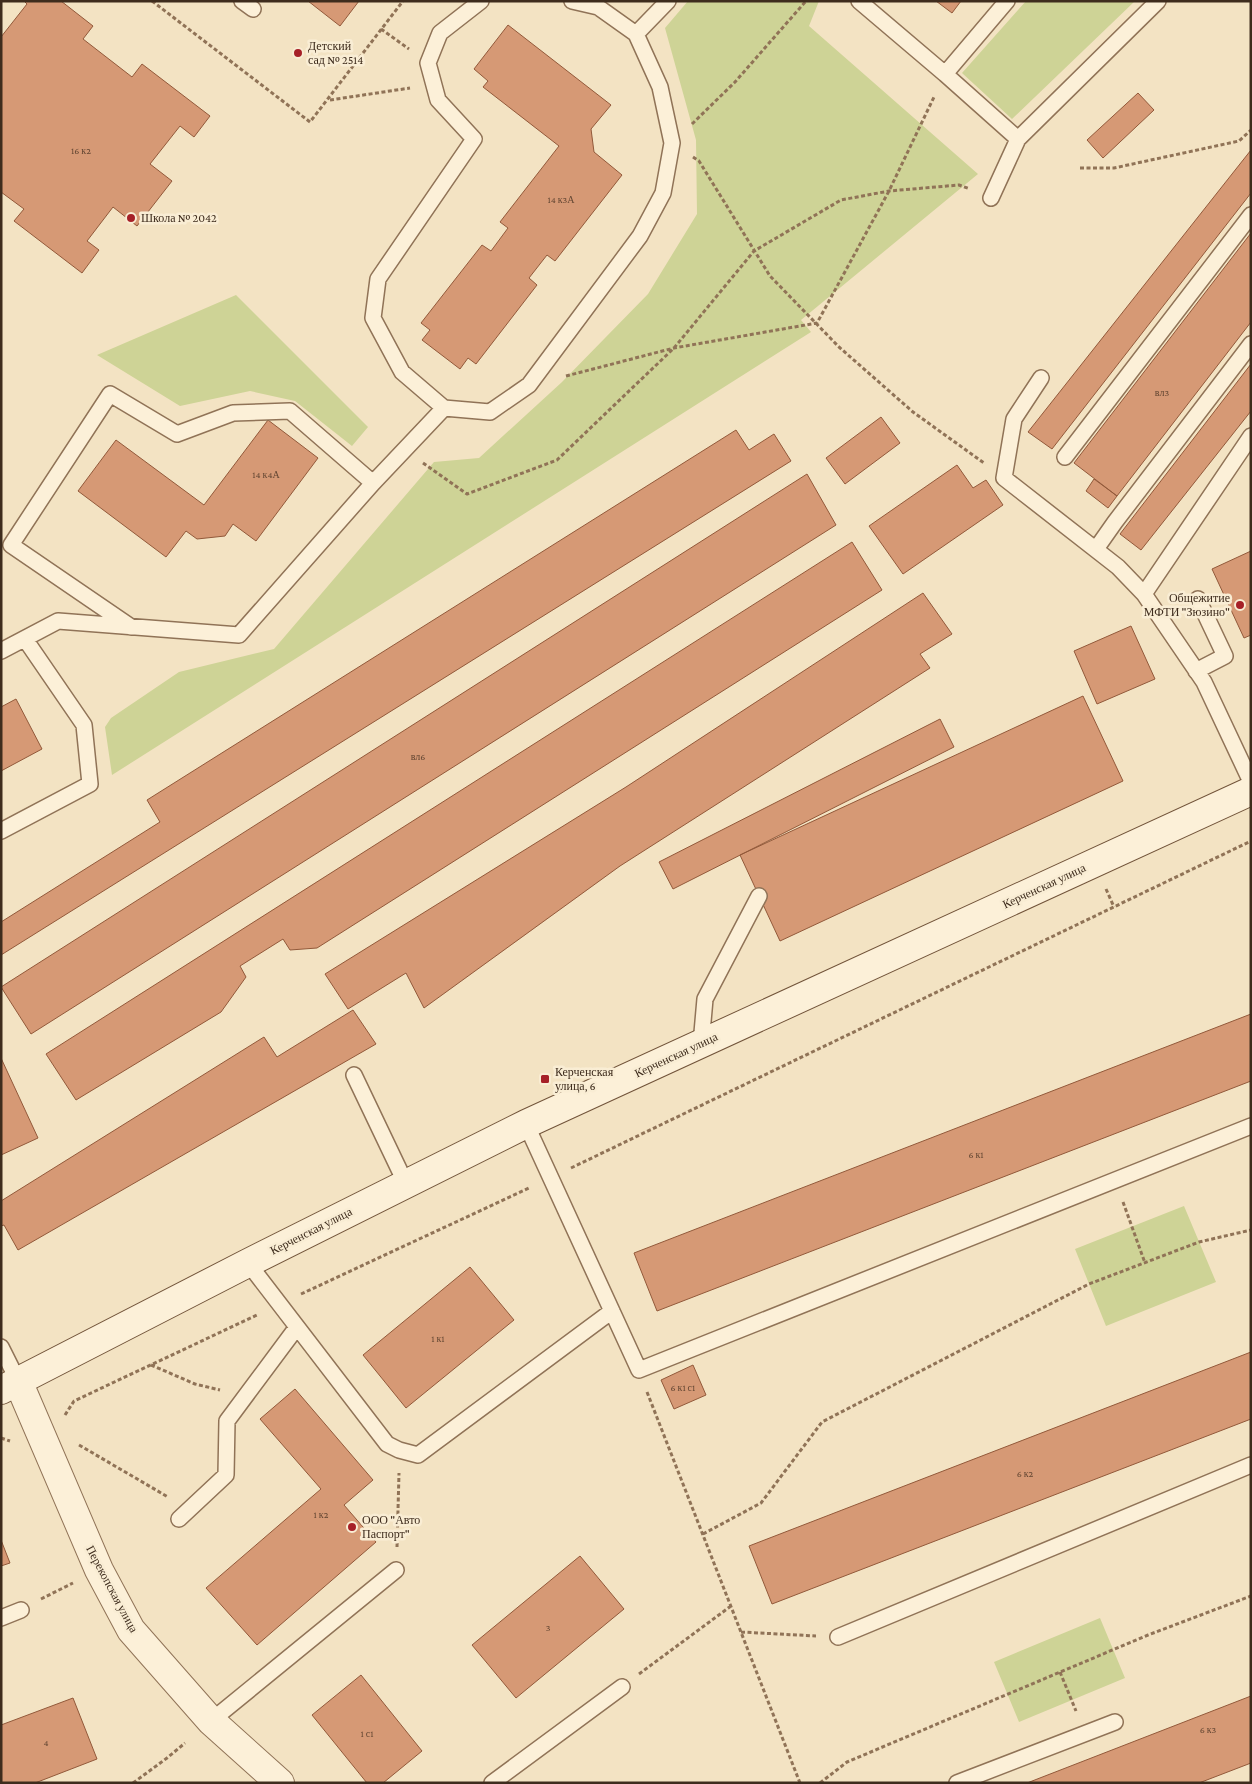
<svg xmlns="http://www.w3.org/2000/svg" width="1252" height="1784" viewBox="0 0 1252 1784" font-family="'Crimson Pro',serif">
<rect width="100%" height="100%" fill="#f3e3c3"/>
<path fill="#ced396" d="M688,1H819L809,26L978,174L801,320L811,332L112,775L105,727L111,718L179,672L274,649L434,462L479,458L562,382L648,294L697,214L696,140L665,28Z
M1026,1H1135L1012,119L962,73Z
M236,295L368,427L352,446L295,401L250,391L180,406L97,355Z
M1184,1206L1216,1282L1106,1326L1075,1249Z
M1100,1618L1125,1678L1019,1722L994,1662Z"/>
<path fill="#d69975" stroke="#92593a" d="M24,1H61L93,26L83,39L132,77L142,64L210,116L194,137L180,126L150,164L172,181L137,226L113,207L87,241L99,250L82,273L14,221L24,209L1,192V37L27,4Z
M308,1H359L340,26Z
M936,1H961L952,13Z
M508,25L611,105L591,129L594,152L622,175L555,261L547,255L529,278L537,285L476,364L468,358L460,369L422,340L430,330L421,323L482,245L491,251L508,228L500,222L559,146L483,87L488,81L474,69Z
M1138,93L1154,110L1103,158L1087,140Z
M1251,150V193L1052,449L1028,432Z
M1251,233V322L1117,496L1074,463Z
M1251,364V411L1141,550L1120,534Z
M881,417L900,443L845,484L826,458Z
M268,420L318,458L256,541L233,524L225,536L197,539L186,531L166,557L78,491L116,440L204,505Z
M736,430L749,450L774,434L791,461L1,955V922L160,822L147,800Z
M957,465L973,488L986,480L1003,505L903,574L869,526Z
M807,474L836,525L31,1034L1,987Z
M1094,479L1117,496L1108,508L1086,491Z
M852,542L882,590L317,948L290,950L283,939L240,966L246,977L221,1012L76,1100L46,1054Z
M1251,551V635L1244,638L1212,569Z
M923,593L952,634L920,654L930,668L620,866L424,1008L406,973L348,1009L325,974L626,787Z
M1131,626L1155,679L1097,704L1074,651Z
M1083,696L1123,781L780,941L740,855Z
M16,699L42,749L1,771V707Z
M940,719L954,747L673,889L659,862Z
M353,1010L376,1044L18,1250L4,1225L1,1226V1201L264,1037L277,1057Z
M1251,1014V1081L657,1311L634,1253Z
M1,1058L38,1138L1,1155Z
M470,1267L514,1320L406,1408L363,1355Z
M1251,1352V1419L772,1604L749,1546Z
M693,1365L706,1395L674,1409L661,1380Z
M295,1389L373,1480L344,1505L376,1542L257,1645L206,1588L321,1489L260,1419Z
M1,1540L10,1563L1,1566Z
M580,1556L624,1609L516,1698L472,1645Z
M361,1675L422,1751L383,1783H367L312,1715Z
M1251,1696V1763L1199,1783H1027Z
M73,1698L97,1759L35,1783H1V1725Z"/>
<g fill="none" stroke-linecap="round" stroke-linejoin="round">
<g stroke="#907357" stroke-width="18">
<path id="lane" d="M242,1L253,9
M481,1L440,33L428,63L438,100L474,139L378,279L373,318L402,372L444,408L490,412L529,385L640,236L663,193L672,143L660,87L636,34L598,7L572,1
M859,1L945,74
M1007,1L945,74L1018,139
M636,34L668,1
M991,198L1018,139L1158,1
M1041,378L1014,419L1004,478L1118,567L1144,594L1204,682L1251,782
M1065,457L1251,215
M1096,549L1115,522L1251,344
M1144,594L1251,436
M131,627L11,545L110,394L177,434L233,413L290,411L373,483
M1,651L58,621L239,635L373,483L444,408
M1196,671L1225,656L1198,599
M1,831L90,784L84,725L25,639
M701,1044L705,999L759,896
M354,1075L406,1184
M526,1124L639,1370L1251,1126
M248,1263L387,1444L399,1450L418,1455L612,1311
M1,1347L18,1381
M179,1519L226,1475L227,1421L297,1327
M1,1618L21,1610
M838,1637L1251,1465
M211,1721L396,1570
M492,1783L622,1687
M957,1783L1115,1722"/>
</g>
<g stroke="#907357" stroke-width="30">
<path id="street" d="M18,1381L99,1570L131,1630L211,1721L280,1783"/>
</g>
<g stroke="#72543a" stroke-width="30">
<path id="secondary" d="M1,1390L248,1263L526,1124L1251,791"/>
</g>
<path stroke="#907357" stroke-width="3" stroke-dasharray="4 2.5" stroke-linecap="butt" d="M152,1L310,122L403,1
M381,29L409,49
M330,100L410,88
M692,124L735,82L806,1
M693,157L699,161L770,276L839,347L913,412L984,463
M1080,168H1114L1239,141L1251,130
M566,376L674,348L817,323L889,191L934,97
M423,463L467,494L557,460L674,348L754,251L841,200L889,191L959,185L970,189
M1106,889L1114,907
M571,1168L1251,841
M1123,1202L1145,1263
M301,1294L529,1188
M151,1365L195,1384L220,1390
M647,1392L800,1783
M65,1415L74,1401L257,1315
M1,1438L10,1441
M79,1445L168,1497
M703,1534L761,1503L822,1422L1089,1284L1199,1242L1251,1230
M397,1547L399,1473
M41,1599L73,1583
M741,1632L816,1636
M1060,1672L1076,1711
M639,1674L731,1606
M133,1783L167,1758L185,1743
M820,1783L847,1762L1148,1635L1251,1596"/>
<use href="#lane" stroke="#fcf0d8" stroke-width="15"/>
<use href="#street" stroke="#fcf0d8" stroke-width="28"/>
<use href="#secondary" stroke="#fcf0d8" stroke-width="28"/>
</g>
<g fill="#a62027" stroke="#f9edd4" stroke-width="2">
<circle cx="298" cy="53" r="5"/>
<circle cx="131" cy="218" r="5"/>
<circle cx="1240" cy="605" r="5"/>
<rect x="540" y="1074" width="10" height="10" rx="2.5"/>
<circle cx="352" cy="1527" r="5"/>
</g>
<g text-anchor="middle" stroke-width="5" stroke-linejoin="round" paint-order="stroke">
<g font-size="10" fill="#644733">
<text x="81" y="154">16 к2</text>
<text x="561" y="203">14 к3А</text>
<text x="1162" y="396">вл3</text>
<text x="266" y="478">14 к4А</text>
<text x="418" y="760">вл6</text>
<text x="976" y="1158">6 к1</text>
<text x="438" y="1342">1 к1</text>
<text x="683" y="1391">6 к1 с1</text>
<text x="1025" y="1477">6 к2</text>
<text x="321" y="1518">1 к2</text>
<text x="548" y="1631">3</text>
<text x="1208" y="1733">6 к3</text>
<text x="367" y="1737">1 с1</text>
<text x="46" y="1746">4</text>
</g>
<g font-size="12" fill="#3e2c1d" stroke="#f9edd4" text-anchor="start">
<text x="308" y="50">Детский<tspan x="308" dy="14">сад № 2514</tspan></text>
<text x="141" y="222">Школа № 2042</text>
<text x="1230" y="602" text-anchor="end">Общежитие<tspan x="1230" dy="14">МФТИ "Зюзино"</tspan></text>
<text x="555" y="1076">Керченская<tspan x="555" dy="14">улица, 6</tspan></text>
<text x="362" y="1524">ООО "Авто<tspan x="362" dy="14">Паспорт"</tspan></text>
</g>
<g font-size="12" fill="#3e2c1d" stroke="#f9edd4">
<text transform="translate(1044 886) rotate(-25)" y="4">Керченская улица</text>
<text transform="translate(676 1055) rotate(-25)" y="4">Керченская улица</text>
<text transform="translate(311 1231) rotate(-27)" y="4">Керченская улица</text>
<text transform="translate(112 1589) rotate(62)" y="4">Перекопская улица</text>
</g>
</g>
<rect width="1252" height="1784" fill="none" stroke="#3e2c1d" stroke-width="5"/>
</svg>
